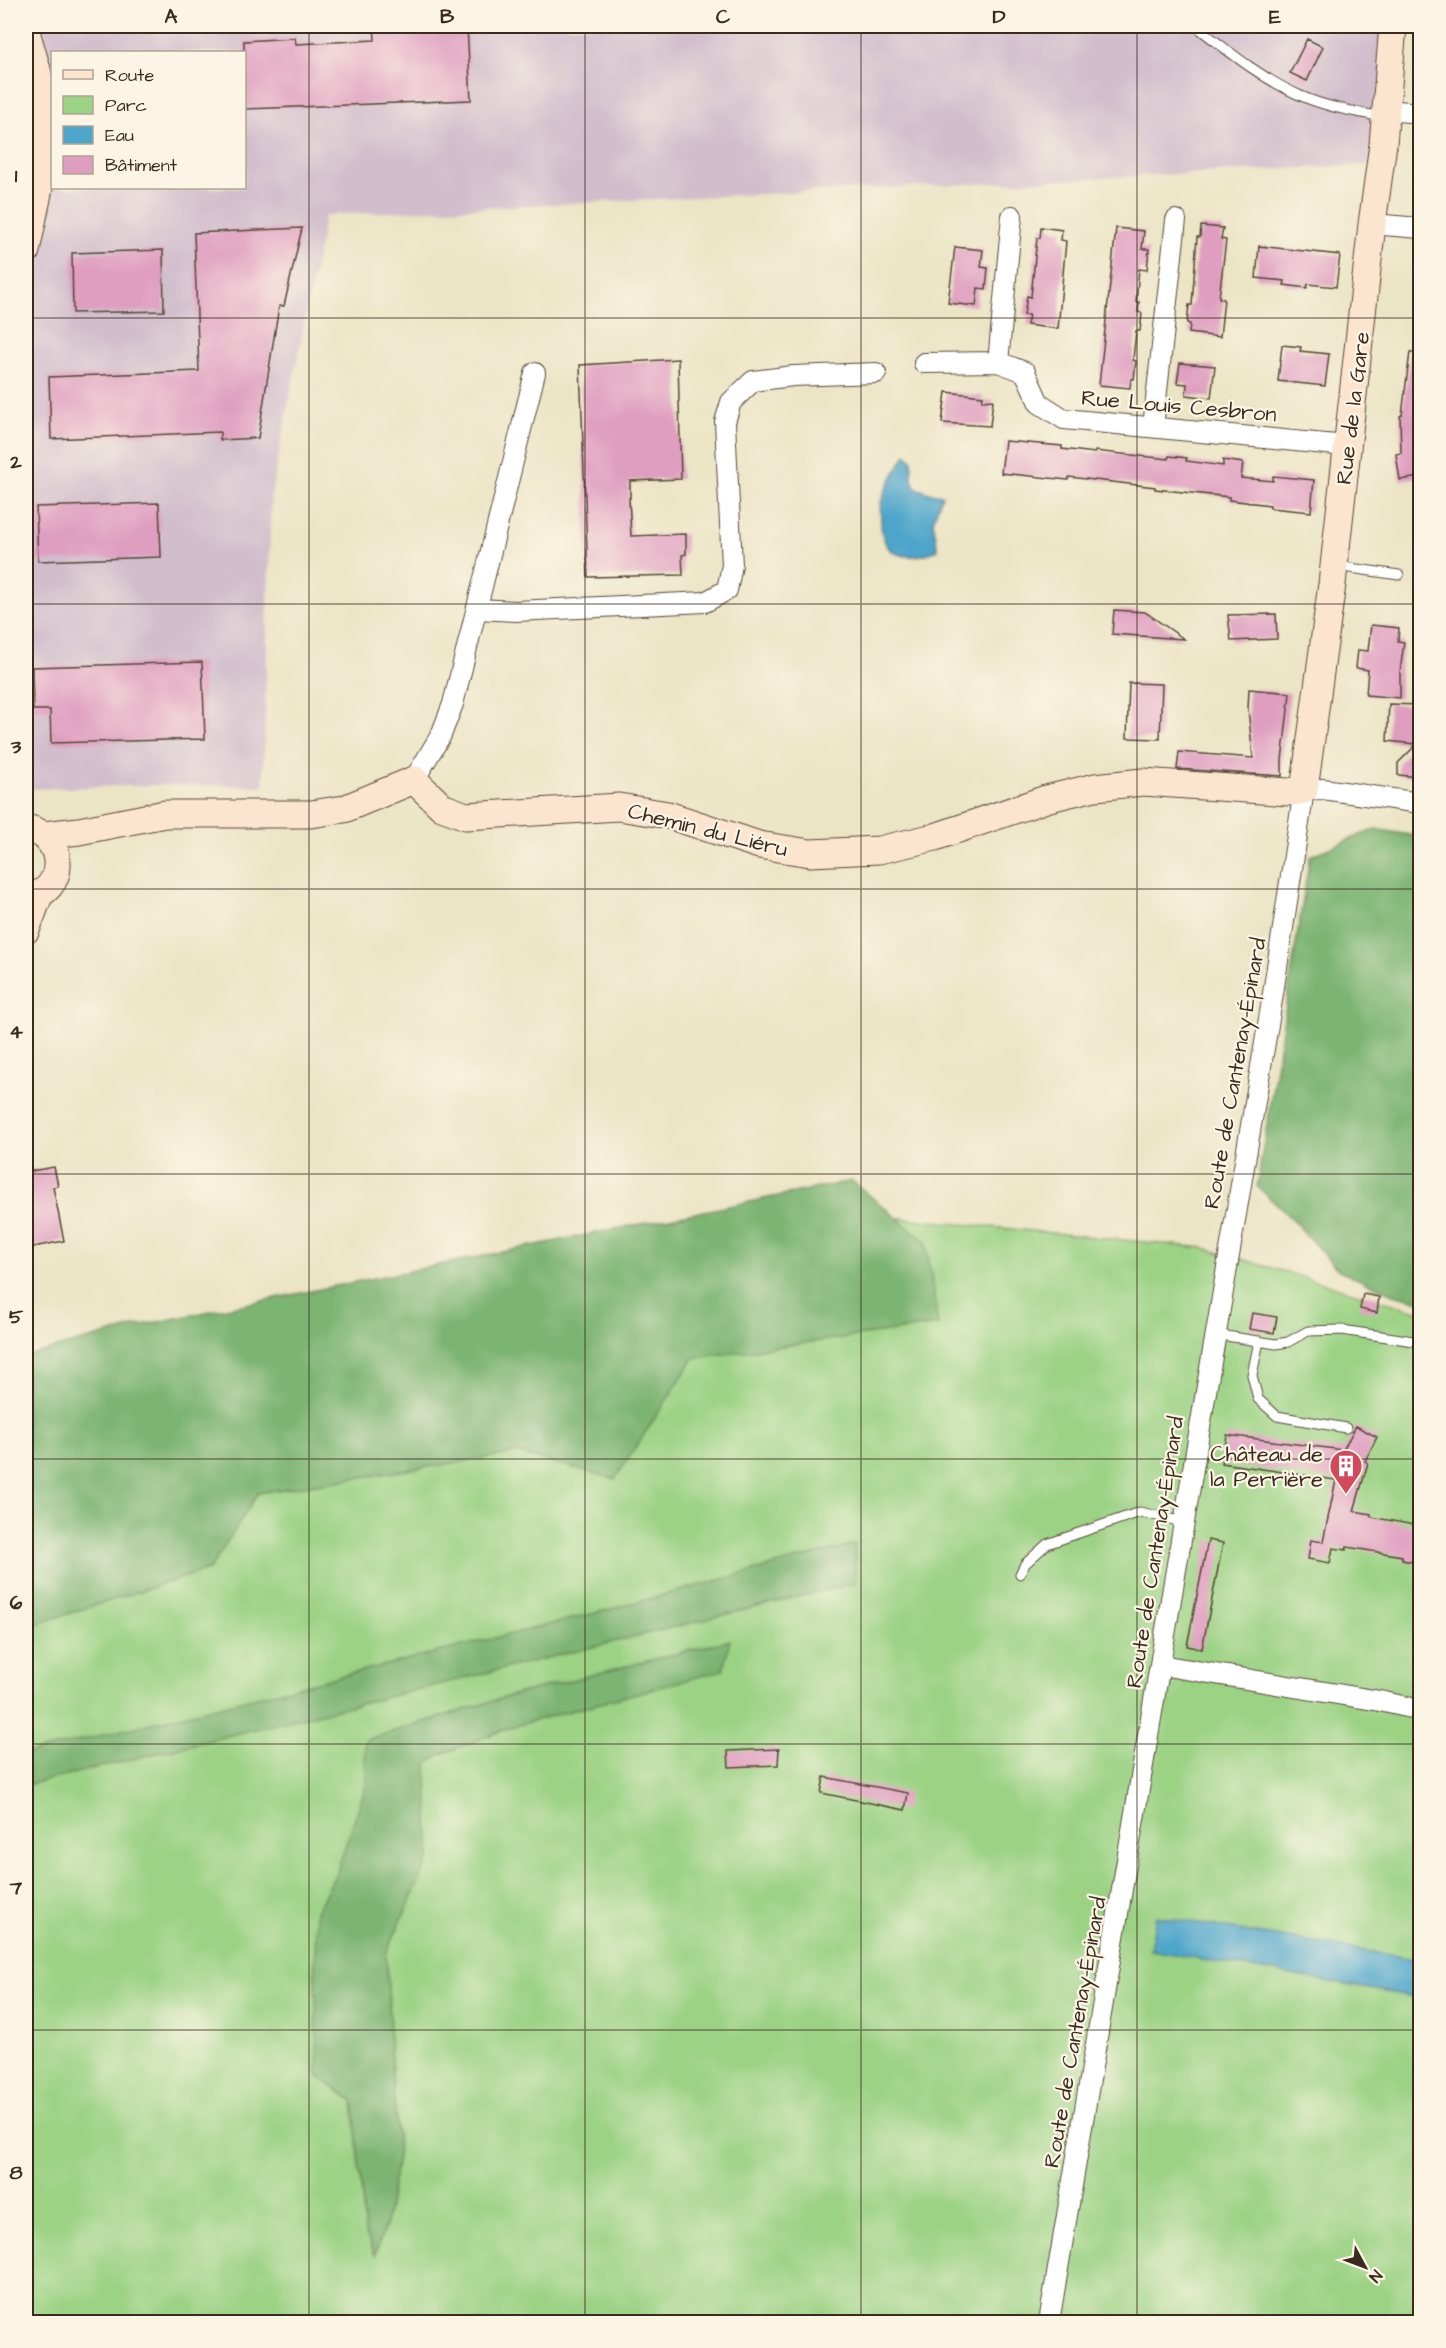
<svg xmlns="http://www.w3.org/2000/svg" width="1446" height="2348" viewBox="0 0 1446 2348" font-family="'Architects Daughter',sans-serif">
<rect width="100%" height="100%" fill="#fcf5e5"/>
<filter id="ink" filterUnits="userSpaceOnUse"><feTurbulence type="fractalNoise" baseFrequency=".0167" numOctaves="2"/><feDisplacementMap in="SourceGraphic" scale="12" xChannelSelector="R" yChannelSelector="G"/><feConvolveMatrix kernelMatrix="1 2 1 2 8 2 1 2 1" color-interpolation-filters="sRGB"/></filter>
<filter id="wash" filterUnits="userSpaceOnUse"><feTurbulence type="fractalNoise" baseFrequency=".008" numOctaves="4" result="noise"/><feDisplacementMap in="SourceGraphic" scale="24" xChannelSelector="R" yChannelSelector="G"/><feGaussianBlur stdDeviation="1.35" result="paint"/><feColorMatrix in="noise" values="0 0 0 0 0 0 0 0 0 0 0 0 0 0 0 0 0 1.4 0 .05"/><feComposite in="paint" operator="in"/></filter>
<g filter="url(#wash)">
<rect width="100%" height="100%" fill="#ebe4c5"/>
<path fill="#d1bdcc" fill-rule="evenodd" d="M26,26H1403L1388,164L325,215L271,496L263,786L157,785L26,789ZM52,52H244V188H52Z"/>
<path fill="#9bd284" stroke="#6b7e51" stroke-width="1.5" d="M889,1217L1204,1248L1420,1312V2322H26V1387Z"/>
<path fill="#7cb472" stroke="#5c6f48" stroke-width="1.5" d="M1375,829L1420,837V1301L1394,1294L1339,1271L1293,1220L1257,1186L1310,856Z
M852,1181L926,1242L938,1325L694,1358L615,1479L517,1453L258,1493L210,1569L26,1627V1356L138,1326Z
M855,1544V1583L26,1785V1754L596,1613Z
M730,1640L723,1670L511,1727L439,1755L427,1764L428,1818L430,1857L386,1954L390,2020L389,2035L398,2151L386,2223L375,2255L365,2231L353,2100L318,2077L315,1970L316,1912L337,1871L366,1786L365,1740L516,1694Z"/>
<path fill="#4da5ca" stroke="#446874" stroke-width="1.5" d="M906,454L912,460V479L915,487L926,492L942,495L933,521L938,550C910,561 882,560 881,523C881,516 879,506 882,500C887,484 898,468 906,454Z
M1156,1916L1420,1960V1998L1150,1950Z"/>
<g id="blocks">
<path fill="#df9dc0" d="M374,26H467L471,100L244,109V41L295,38L296,44L375,40Z
M1307,39L1323,47L1307,81L1290,73Z
M1201,226L1223,228L1221,239L1226,240L1219,298L1224,299L1220,337L1189,333L1190,324L1187,323L1189,305H1192L1197,237H1200Z
M1041,227L1062,230L1061,240L1066,241L1058,329L1027,325L1029,315H1024L1027,296L1031,297L1037,238H1040Z
M302,228L284,306H279L258,438L220,440V432L51,439L49,377L199,371L194,233Z
M1116,228L1144,231L1142,249H1149L1147,270L1139,269L1136,302H1139L1138,312L1142,313L1140,331H1136L1133,360L1136,361L1134,379H1131L1130,388L1099,385Z
M1259,246L1340,255L1336,287L1308,284L1307,288L1284,285L1285,281L1256,278Z
M955,247L983,250L981,267L988,268L986,289L978,288L976,306L948,303Z
M163,250L164,311L73,313L72,253Z
M1282,345L1301,347L1300,351L1329,354L1325,386L1278,381Z
M1410,352H1420V477L1400,480L1396,454L1401,453L1400,416L1402,415Z
M678,359L681,479L630,481V498H629L631,536L686,534V554L682,555L683,575L588,577L580,365Z
M1180,363L1215,366L1211,398L1186,395L1187,384L1177,383Z
M946,392L983,396L982,401L993,400L990,426L942,423Z
M1005,441L1062,446V449L1095,453V451L1168,459L1169,456L1187,458L1186,461L1223,466V460L1243,463L1241,478L1273,481V476L1314,480L1311,512L1270,508V505L1229,500V497L1155,489V487L1069,477L1068,480L1001,473Z
M159,503L161,557L38,561L36,507Z
M1114,610L1145,612L1184,639L1112,634Z
M1276,614L1277,639L1231,641L1228,615Z
M1371,625L1399,628L1398,641L1404,642L1400,672V698L1366,695L1368,670L1356,668L1358,650L1368,651Z
M202,662L205,739L51,743L50,710H33L32,667Z
M1129,683L1162,684L1160,739L1127,738Z
M1249,689L1290,693L1282,760V776L1177,769L1179,752L1253,758L1248,708Z
M1389,704L1420,705V777L1398,775V763L1417,744L1387,741Z
M54,1167L58,1186L53,1187L64,1241L28,1248L26,1239V1172Z
M1363,1294L1379,1297L1377,1313L1360,1309Z
M1252,1313L1277,1317L1274,1333L1249,1329Z
M1356,1426L1377,1437L1365,1461L1368,1463L1354,1511L1371,1514V1517L1420,1526V1563L1402,1560V1556L1347,1547L1346,1550L1333,1548L1330,1563L1308,1559L1311,1540L1323,1542L1336,1480L1222,1463L1227,1435L1343,1450Z
M1208,1540L1223,1543L1202,1649L1187,1646Z
M779,1749L778,1765L729,1767L728,1751Z
M824,1777L908,1793L905,1810L821,1793Z"/>
</g>
</g>
<g filter="url(#ink)">
<use href="#blocks" fill-opacity="0" stroke="#554637" stroke-width="1.5"/>
<g fill="none" stroke-linecap="round" stroke-linejoin="round">
<g stroke="#554637" stroke-width="11">
<path id="lane" d="M1196,26C1228,51 1261,78 1299,95C1325,107 1355,112 1383,117
M1336,566L1399,575
M1214,1334L1276,1344L1288,1342L1308,1331L1342,1330L1420,1342
M1259,1341L1252,1375L1258,1399L1277,1416L1346,1428
M1020,1574L1025,1564L1047,1544L1140,1512L1183,1522"/>
</g>
<g stroke="#554637" stroke-width="22">
<path id="street" d="M1386,110L1420,113
M1372,224L1420,228
M998,362L1012,216
M924,363L998,362L1025,372L1039,403L1064,419L1347,446
M1153,427L1176,220
M477,609L516,611L705,602L727,590L732,565L725,422L731,402L753,381L793,376L876,373
M414,780L441,735L453,704L535,373
M1160,1665L1380,1701L1420,1710
M1049,2322L1270,1013L1304,790L1323,789L1420,803"/>
</g>
<g stroke="#554637" stroke-width="29">
<path id="secondary" d="M26,31C33,57 42,82 45,108C49,157 35,205 26,251
M26,828C67,835 68,893 26,898
M44,835L79,831L165,814H311L344,809L414,780L442,807L466,816L619,807L668,815L759,845L810,853L879,850L935,837L1046,799L1095,787L1143,782L1289,792L1304,790L1332,584L1372,224L1383,144L1393,26
M26,930L40,893"/>
</g>
<use href="#lane" stroke="#fff" stroke-width="9"/>
<use href="#street" stroke="#fff" stroke-width="20"/>
<use href="#secondary" stroke="#fce5cf" stroke-width="27"/>
</g>
</g>
<path fill="none" stroke="#3b2a1e" stroke-width="1.5" stroke-opacity="0.55" d="M309,26V2322M585,26V2322M861,26V2322M1137,26V2322M26,318H1420M26,604H1420M26,889H1420M26,1174H1420M26,1459H1420M26,1744H1420M26,2030H1420"/>
<defs>
<g id="building-pin" transform="scale(1.725)"><path d="M0 17L-7.5 6A9.5 9.5 0 1 1 7.5 6Z" fill="#d1495b" stroke="#fcf5e5"/><path d="M-4-6H4V6H1V3H-1V6H-4ZM-2.5-4.3h1.7v1.8h-1.7ZM.8-4.3h1.7v1.8H.8ZM-2.5-1h1.7V.8h-1.7ZM.8-1h1.7V.8H.8Z" fill="#fff"/></g>
</defs>
<g fill-rule="evenodd">
<use href="#building-pin" x="1346" y="1466"/>
</g>
<g text-anchor="middle" stroke-width="4.5" stroke-linejoin="round" paint-order="stroke">
<g font-size="22" fill="#3b2a1e" stroke="#fcf5e5">
<text transform="translate(1179 405) rotate(5)" y="8">Rue Louis Cesbron</text>
<text transform="translate(1352 408) rotate(-83)" y="8">Rue de la Gare</text>
<text transform="translate(708 829) rotate(14)" y="8">Chemin du Liéru</text>
<text transform="translate(1234 1073) rotate(-80)" y="8">Route de Cantenay-Épinard</text>
<text transform="translate(1154 1552) rotate(-81)" y="8">Route de Cantenay-Épinard</text>
<text transform="translate(1074 2032) rotate(-80)" y="8">Route de Cantenay-Épinard</text>
</g>
<g font-size="22" fill="#3b2a1e" stroke="#fcf5e5" text-anchor="end">
<text x="1323" y="1461">Château de<tspan x="1323" dy="25">la Perrière</tspan></text>
</g>
</g>
<rect width="1446" height="2348" fill="none" stroke="#fcf5e5" stroke-width="66"/>
<rect x="51" y="51" width="195" height="138" fill="#fcf5e5" stroke="#afa495" stroke-width="1.5"/>
<rect x="63" y="70" width="30" height="9" fill="#fce5cf" stroke="#afa495" stroke-width="1.5"/>
<text x="105" y="81" font-size="18" fill="#3b2a1e">Route</text>
<rect x="63" y="96" width="30" height="18" fill="#9bd284" stroke="#afa495" stroke-width="1.5"/>
<text x="105" y="111" font-size="18" fill="#3b2a1e">Parc</text>
<rect x="63" y="126" width="30" height="18" fill="#4da5ca" stroke="#afa495" stroke-width="1.5"/>
<text x="105" y="141" font-size="18" fill="#3b2a1e">Eau</text>
<rect x="63" y="156" width="30" height="18" fill="#df9dc0" stroke="#afa495" stroke-width="1.5"/>
<text x="105" y="171" font-size="18" fill="#3b2a1e">Bâtiment</text>
<g transform="translate(1365 2267) rotate(131)" stroke="#fcf5e5" stroke-width="4.5" paint-order="stroke">
<path d="M0-4.5L10 22L0 15L-10 22Z" fill="#3b2a1e"/>
<text y="-9" font-size="16" font-weight="bold" text-anchor="middle" fill="#3b2a1e">N</text>
</g>
<rect x="33" y="33" width="1380" height="2282" fill="none" stroke="#3b2a1e" stroke-width="2"/>
<g font-size="20" text-anchor="middle" font-weight="bold" fill="#3b2a1e">
<text x="171" y="23">A</text>
<text x="447" y="23">B</text>
<text x="723" y="23">C</text>
<text x="999" y="23">D</text>
<text x="1275" y="23">E</text>
<text x="16" y="182">1</text>
<text x="16" y="468">2</text>
<text x="16" y="753">3</text>
<text x="16" y="1038">4</text>
<text x="16" y="1323">5</text>
<text x="16" y="1609">6</text>
<text x="16" y="1894">7</text>
<text x="16" y="2179">8</text>
</g>
</svg>
